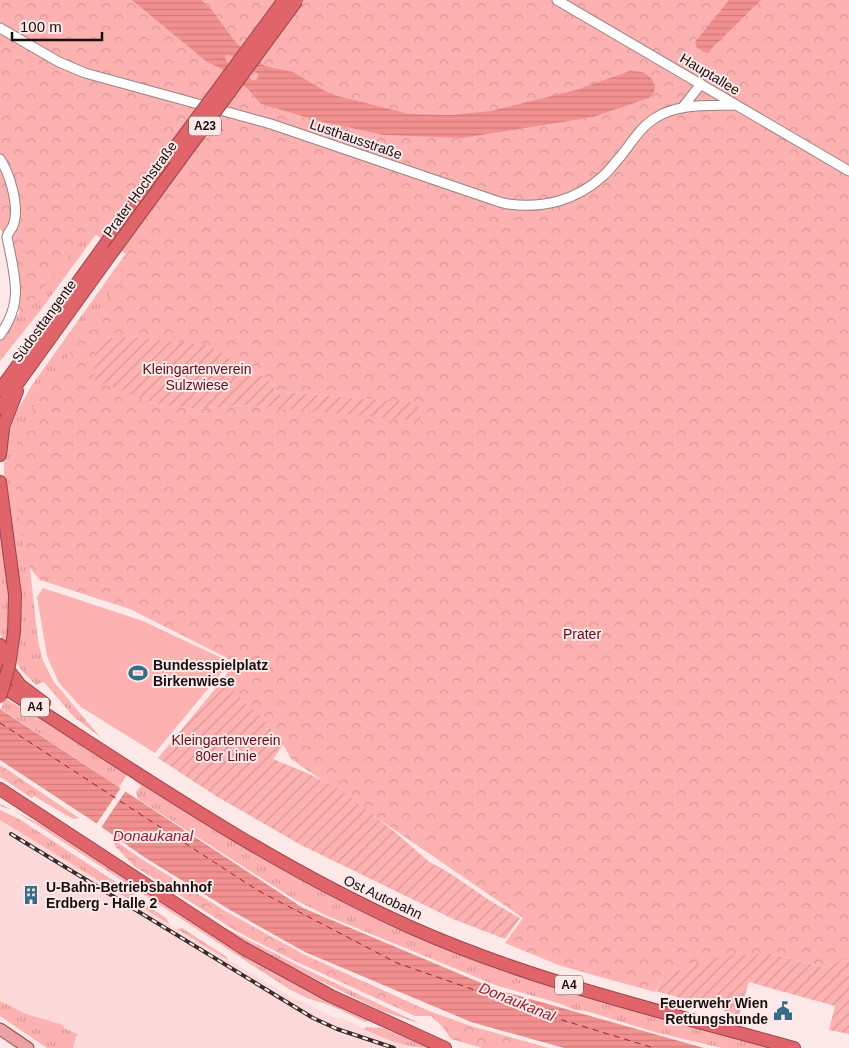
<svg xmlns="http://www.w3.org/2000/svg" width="849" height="1048" viewBox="0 0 849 1048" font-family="Arial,sans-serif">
<defs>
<pattern id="grass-tufts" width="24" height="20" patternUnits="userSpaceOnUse" patternTransform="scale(1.25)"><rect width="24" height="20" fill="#fdb2b1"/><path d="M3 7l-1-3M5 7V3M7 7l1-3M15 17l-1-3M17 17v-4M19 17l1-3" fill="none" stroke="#d89897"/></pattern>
<pattern id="forest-crowns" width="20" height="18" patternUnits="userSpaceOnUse" patternTransform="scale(1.25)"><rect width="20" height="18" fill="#fdb2b1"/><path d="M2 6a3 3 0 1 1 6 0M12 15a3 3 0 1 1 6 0" fill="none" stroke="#d89897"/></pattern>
<pattern id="garden-furrows" width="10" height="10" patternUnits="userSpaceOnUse" patternTransform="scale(1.25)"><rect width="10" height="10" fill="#fdb2b1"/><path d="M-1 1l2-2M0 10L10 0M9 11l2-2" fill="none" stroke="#d89897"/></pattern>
<pattern id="water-rules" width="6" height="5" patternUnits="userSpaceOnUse" patternTransform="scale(1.25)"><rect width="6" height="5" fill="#f29090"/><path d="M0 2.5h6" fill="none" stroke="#cf7b7b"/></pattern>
</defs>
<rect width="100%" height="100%" fill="#fee9e9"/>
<path fill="#fddad9" d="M0,820L169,924L283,992L335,1018L340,1017L379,1036L414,1048H47L0,1016Z"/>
<path fill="url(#grass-tufts)" d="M0,229L97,233L40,311L0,361V339L55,264L11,239Z
M127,252L132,258L26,533L38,641L43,661L54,682L100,737L74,717L44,682L36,685L22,671L14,659L4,478V459L8,434L17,411L32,385Z
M0,519L9,598L6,655L0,632Z
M5,698L128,773L119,787L1,709Z
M135,778L394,925L773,1048H722L658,1033L586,1011L575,1010L561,1004L495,985L325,915L297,901L138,799L136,792L141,786L134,780Z
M0,804L40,824L238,952L312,994L369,1021L365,1022L332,1006L307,998L289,989L31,821L12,810L0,806Z
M0,810L19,819L133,893L146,905L166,918L169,924L0,820Z
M209,922L231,931L297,965L421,1024L382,1011L241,942Z
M182,928L227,957L228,960L177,929Z
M0,1001L26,1014L63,1025L64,1028L79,1035L76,1036L73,1048H47L0,1016Z
M366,1027L382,1028L430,1048C406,1048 385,1039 364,1029Z"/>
<path fill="url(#forest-crowns)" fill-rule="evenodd" d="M0,0H849V958L826,968L772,954L663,976L655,992L561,966L505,943L523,918L291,759C277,730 257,712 232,692L237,686L225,677L233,661L130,609L40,580L25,562L14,471L18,442L32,409L126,270V254L96,235L82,238L19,320V286L11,239L0,229ZM131,337L168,342L225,354L241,370L264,376L282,397H285L286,392L370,399L421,420L241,405L197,409L166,406L147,401Z
M0,766H2L79,818L73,819L34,796L32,798L0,777Z
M113,839L140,858L227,912L305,955L429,1011L471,1026L549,1048H482L451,1039L443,1027L431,1016H415L297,962L236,931L134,866L115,846Z"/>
<path fill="url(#garden-furrows)" d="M131,337L206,345L225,354L241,370L264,376L282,397H285V392L418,403L421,421L241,405L197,409L166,406L147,401L94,379L95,342L112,338Z
M225,677L237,686L233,692L259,714L284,744L273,759L307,773L339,789L395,832L428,861L448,872L489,900L520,918L505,939L453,919L301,845L216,796L158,758Z
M772,954L826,968L849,957V1034L829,1030L835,1006L749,982L739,1015L656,991L663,976L725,955Z"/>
<path fill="#fdb2b1" d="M43,588L143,621L230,662L155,753L81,707L59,683L47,656L37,597Z"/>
<path fill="url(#water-rules)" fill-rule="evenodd" d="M132,0H201L211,9L237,44L265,66L293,72L330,94L409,114L451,115L491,111L576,90L630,71L643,72L652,79L655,86L654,93L649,98L593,117L462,138L384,135L323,122L261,104L247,88L220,68L207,62ZM227,55L231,56L258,74V77L256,80H252L227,62L225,57Z
M729,0H761L707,53L697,48L695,42Z
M0,709L303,908L498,990L704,1048H564L471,1022L305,952L230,910L144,857L96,823L0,760Z"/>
<path fill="#fee9e9" d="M122,786L127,789L100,829L95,826Z"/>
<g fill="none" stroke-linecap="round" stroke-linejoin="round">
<path stroke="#93212e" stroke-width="1" stroke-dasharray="6 5" stroke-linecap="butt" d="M0,723L257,890L397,963L549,1016L654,1048"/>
<g stroke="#998180" stroke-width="11">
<path id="minor" d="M557,0L849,171
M0,28L59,62L85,73L271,124L476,194C486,197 497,202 508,204C543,209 577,200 603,176C610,170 615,162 621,156C631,143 642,125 657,117C679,103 710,106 735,105
M682,108L701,84
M0,159C10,174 19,205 14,223C13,229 8,231 7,237C14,275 25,301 0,335"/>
</g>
<g stroke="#9a464a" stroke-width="13">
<path id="major" d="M0,1029L28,1048"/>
</g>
<g stroke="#9a464a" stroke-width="14">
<path id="highway" d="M0,390L169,156
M0,408L113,251
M0,435L17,391
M0,455L3,429
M0,482L15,595L14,632L9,666
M0,645L7,667
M0,659L20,685L44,703
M0,685C135,771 263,861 410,927C533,982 665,1012 794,1048
M0,789L243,948L331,996L445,1048"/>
</g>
<use href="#minor" stroke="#fff" stroke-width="9"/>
<use href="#major" stroke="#eca2a5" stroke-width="11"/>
<use href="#highway" stroke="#e06469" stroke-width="12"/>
<g stroke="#362c2c" stroke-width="4">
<path id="rail" d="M11,834L313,1018L337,1029L394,1048"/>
</g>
<use href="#rail" stroke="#fee9e9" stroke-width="2" stroke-dasharray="5.5" stroke-linecap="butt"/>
<g stroke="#9a464a" stroke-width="14" stroke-linecap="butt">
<path id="highway-bridge" d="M169,156L284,0
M113,251L297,0
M0,697L9,666"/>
</g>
<use href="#highway-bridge" stroke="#e06469" stroke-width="12"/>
</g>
<defs>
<g id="stadium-bare" transform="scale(1.5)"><path d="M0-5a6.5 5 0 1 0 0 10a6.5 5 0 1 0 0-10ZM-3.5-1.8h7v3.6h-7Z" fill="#356e87" stroke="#fee9e9" stroke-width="2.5" paint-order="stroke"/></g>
<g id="building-bare" transform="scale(1.5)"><path d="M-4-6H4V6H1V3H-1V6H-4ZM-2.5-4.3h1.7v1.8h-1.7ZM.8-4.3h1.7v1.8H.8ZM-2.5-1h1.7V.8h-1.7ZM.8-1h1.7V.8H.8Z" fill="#356e87" stroke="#fee9e9" stroke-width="2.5" paint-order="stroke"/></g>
<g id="civic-bare" transform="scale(1.5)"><path d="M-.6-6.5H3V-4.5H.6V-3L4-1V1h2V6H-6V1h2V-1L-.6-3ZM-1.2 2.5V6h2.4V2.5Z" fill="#356e87" stroke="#fee9e9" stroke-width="2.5" paint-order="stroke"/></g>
</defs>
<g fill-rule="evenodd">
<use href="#stadium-bare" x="138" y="673"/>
<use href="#building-bare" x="31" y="895"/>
<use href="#civic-bare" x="783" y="1011"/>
</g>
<g text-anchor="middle" stroke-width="4" stroke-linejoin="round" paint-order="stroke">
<g fill="#fee9e9" stroke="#5d5050" stroke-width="1">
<rect x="189" y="116.5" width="32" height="19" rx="4"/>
<rect x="21" y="697.5" width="28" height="19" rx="4"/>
<rect x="555" y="975.5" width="28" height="19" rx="4"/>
</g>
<g font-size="12" font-weight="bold" fill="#180f0f">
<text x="205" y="130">A23</text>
<text x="35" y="711">A4</text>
<text x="569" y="989">A4</text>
</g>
<g font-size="14" fill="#180f0f" stroke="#fee9e9">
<text transform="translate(710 74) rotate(31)" y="5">Hauptallee</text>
<text transform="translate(356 139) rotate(19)" y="5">Lusthausstraße</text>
<text transform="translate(140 189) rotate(-54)" y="5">Prater Hochstraße</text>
<text transform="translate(44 321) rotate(-54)" y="5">Südosttangente</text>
<text transform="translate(383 897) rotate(25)" y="5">Ost Autobahn</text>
</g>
<g font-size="14" fill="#640c19" stroke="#fee9e9">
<text x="197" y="374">Kleingartenverein<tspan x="197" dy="16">Sulzwiese</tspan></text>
<text x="582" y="639">Prater</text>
<text x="226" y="745">Kleingartenverein<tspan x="226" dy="16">80er Linie</tspan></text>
</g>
<g font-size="14" font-weight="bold" fill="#180f0f" stroke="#fee9e9" text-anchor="start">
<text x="153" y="670">Bundesspielplatz<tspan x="153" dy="16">Birkenwiese</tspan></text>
<text x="46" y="892">U-Bahn-Betriebsbahnhof<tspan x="46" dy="16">Erdberg - Halle 2</tspan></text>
<text x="768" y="1008" text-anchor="end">Feuerwehr Wien<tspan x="768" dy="16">Rettungshunde</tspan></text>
</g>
<g font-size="15" font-style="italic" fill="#93212e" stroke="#fee9e9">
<text x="153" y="841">Donaukanal</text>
<text transform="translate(517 1002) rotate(22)" y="5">Donaukanal</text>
</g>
</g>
<path d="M12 32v8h90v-8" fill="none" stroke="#180f0f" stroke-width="2.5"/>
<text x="20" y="32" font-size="15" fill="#180f0f" stroke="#fee9e9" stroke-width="4" paint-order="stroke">100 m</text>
</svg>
